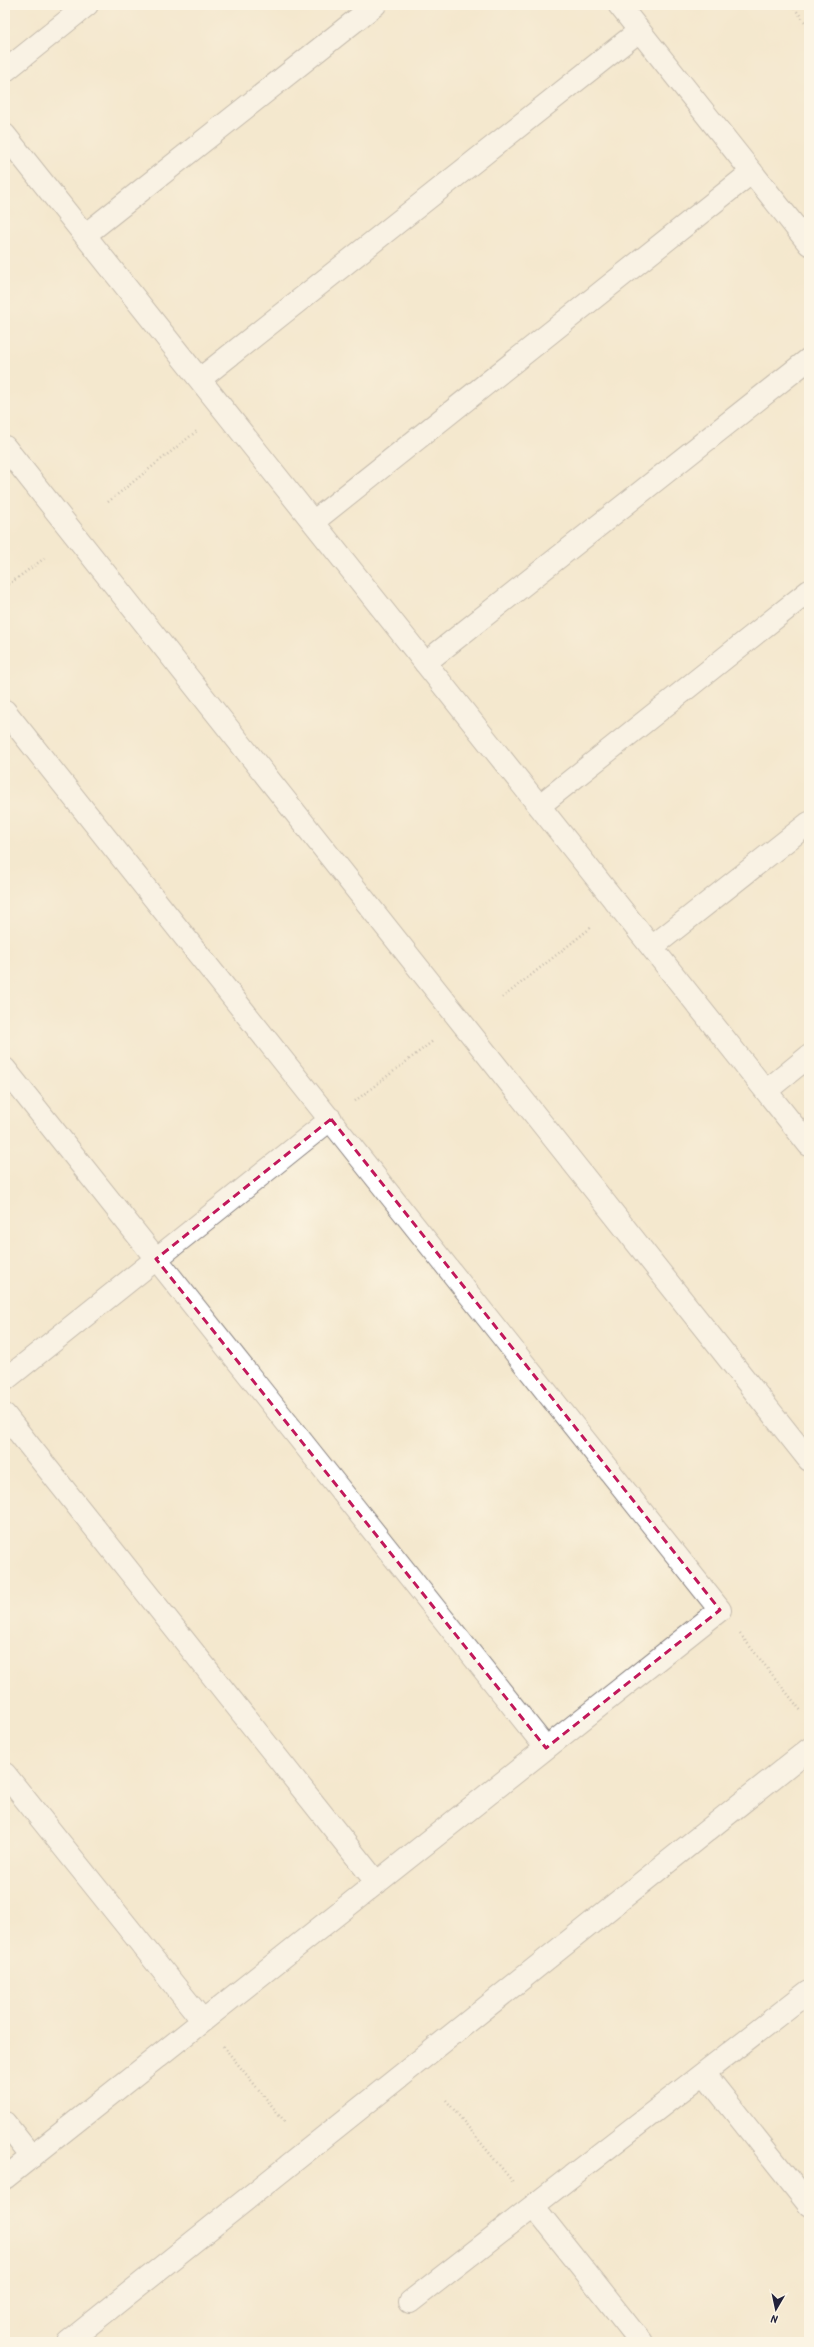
<svg xmlns="http://www.w3.org/2000/svg" width="814" height="2347" viewBox="0 0 814 2347" font-family="Kalam,sans-serif">
<rect width="100%" height="100%" fill="#fcf5e5"/>
<filter id="ink" filterUnits="userSpaceOnUse"><feTurbulence type="fractalNoise" baseFrequency=".025" numOctaves="2"/><feDisplacementMap in="SourceGraphic" scale="8" xChannelSelector="R" yChannelSelector="G"/><feConvolveMatrix kernelMatrix="1 2 1 2 8 2 1 2 1" color-interpolation-filters="sRGB"/></filter>
<filter id="wash" filterUnits="userSpaceOnUse"><feTurbulence type="fractalNoise" baseFrequency=".012" numOctaves="4" result="noise"/><feDisplacementMap in="SourceGraphic" scale="16" xChannelSelector="R" yChannelSelector="G"/><feGaussianBlur stdDeviation="0.9" result="paint"/><feColorMatrix in="noise" values="0 0 0 0 0 0 0 0 0 0 0 0 0 0 0 0 0 1.4 0 .05"/><feComposite in="paint" operator="in"/></filter>
<g filter="url(#wash)">
<rect width="100%" height="100%" fill="#f4e8ce"/>
</g>
<g filter="url(#ink)">
<g fill="none" stroke-linecap="round" stroke-linejoin="round">
<g stroke="#8b8584" stroke-width="24">
<path id="minor" d="M619,5L809,244
M5,71L87,5
M5,135L809,1145
M85,235L375,5
M200,379L639,31
M5,447L809,1460
M313,522L752,172
M425,663L809,359
M5,711L720,1610L5,2178
M539,806L809,591
M652,947L809,823
M5,1069L546,1748
M766,1091L809,1056
M5,1380L331,1119
M5,1415L377,1883
M5,1774L203,2021
M704,2073L809,2205
M5,2123L32,2157
M534,2207L641,2342
M410,2302L809,1991
M68,2342L809,1749"/>
</g>
<path stroke="#8b8584" stroke-width="2.5" stroke-dasharray="1 3" stroke-linecap="butt" d="M792,5L809,27
M108,502L198,430
M5,587L46,557
M502,998L593,926
M355,1101L433,1041
M740,1634L802,1712
M223,2046L286,2123
M446,2100L513,2182"/>
<use href="#minor" stroke="#fff" stroke-width="22"/>
</g>
</g>
<path d="M0 0H814V2347H0ZM331,1119L720,1610L546,1748L156,1259Z" fill="#f4e8ce" fill-opacity=".55" fill-rule="evenodd"/>
<path fill="none" stroke="#c2185b" stroke-width="3" stroke-dasharray="8 5" stroke-linejoin="round" d="M331,1119L720,1610L546,1748L156,1259Z"/>
<rect width="814" height="2347" fill="none" stroke="#fcf5e5" stroke-width="20"/>
<g transform="translate(776 2309) rotate(189)" stroke="#fcf5e5" stroke-width="3" paint-order="stroke">
<path d="M0-3L7 15L0 10L-7 15Z" fill="#22223b"/>
<text y="-6" font-size="11" font-weight="bold" text-anchor="middle" fill="#22223b">N</text>
</g>
</svg>
